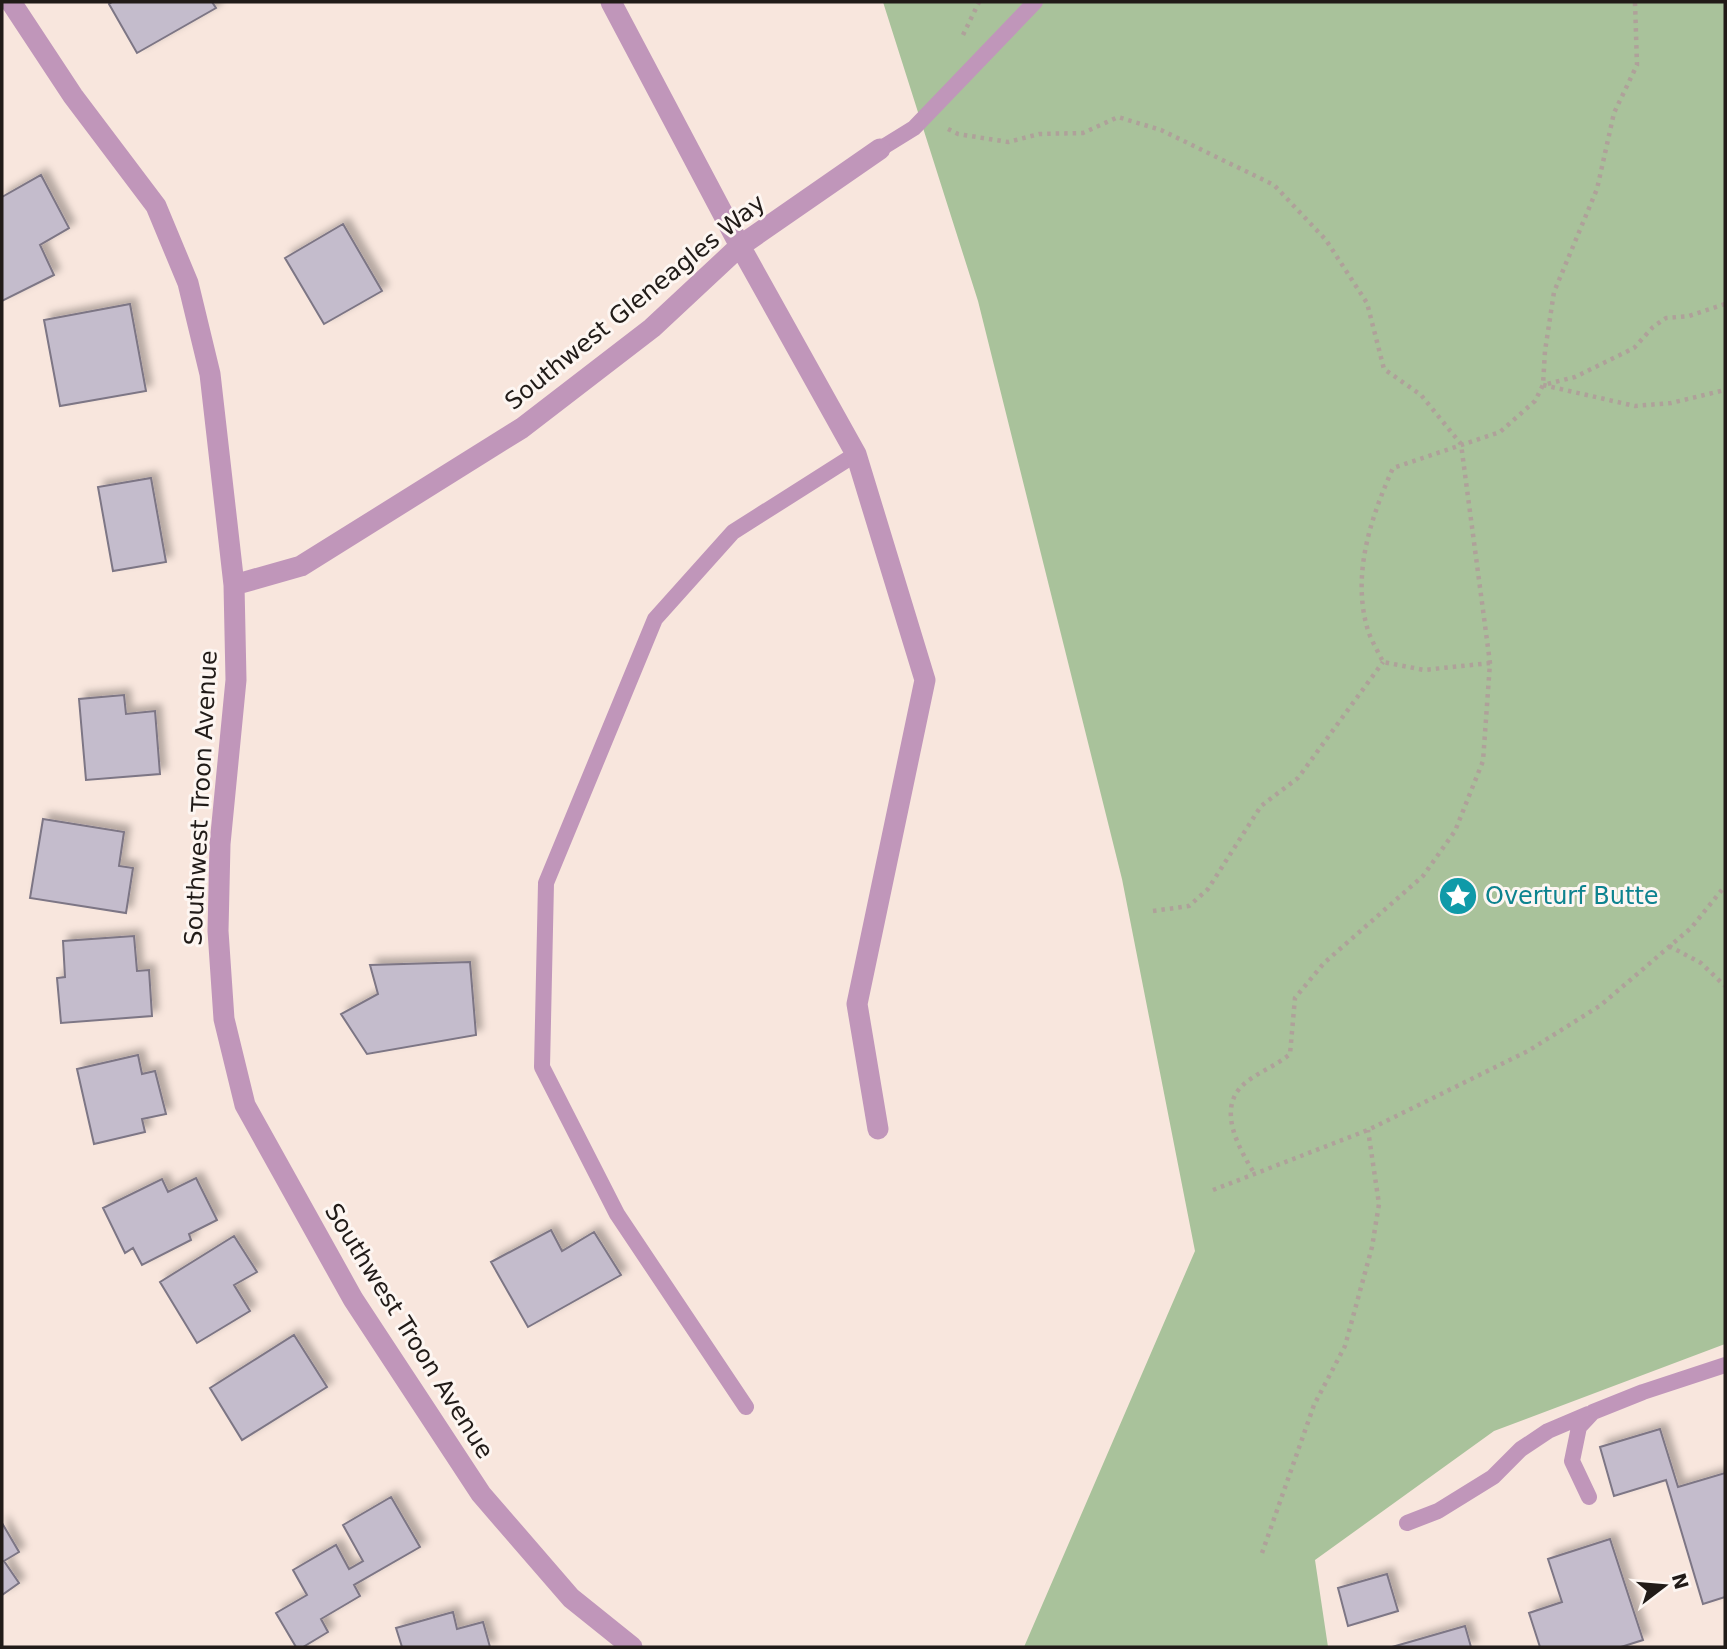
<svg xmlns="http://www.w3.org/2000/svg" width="1727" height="1649" viewBox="0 0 1727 1649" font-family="'DejaVu Sans',sans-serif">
<defs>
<filter id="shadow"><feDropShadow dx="6" dy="-6" stdDeviation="3.5" flood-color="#0004"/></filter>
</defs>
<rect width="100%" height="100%" fill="#f8e6dd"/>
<path fill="#a9c29b" d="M883,2H1725V1344L1494,1431L1315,1560L1328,1647H1024L1195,1251L1122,879L978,301Z"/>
<path fill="#c4bccc" stroke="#7d7685" stroke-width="2" filter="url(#shadow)" d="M112,2H212L216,8L137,53L109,4Z
M41,175L69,228L40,245L54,275L2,301V197Z
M343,224L382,291L324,324L285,258Z
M130,304L146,391L60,406L44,320Z
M151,478L166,562L113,571L98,487Z
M124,695L126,714L155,711L160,774L86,780L79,699Z
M43,819L124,832L119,866L133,868L126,913L30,898Z
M134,936L137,971L149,970L152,1016L61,1023L57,978L65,977L63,941Z
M470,962L476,1035L367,1054L341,1014L378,994L370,965Z
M138,1055L142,1074L155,1071L166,1114L142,1119L145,1132L94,1144L77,1069Z
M196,1178L217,1220L189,1234L191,1240L142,1265L133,1248L125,1253L103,1208L162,1179L168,1192Z
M551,1230L562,1251L594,1232L621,1275L528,1327L491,1262Z
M234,1236L257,1272L234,1285L250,1311L197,1343L160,1282Z
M294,1335L327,1387L242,1440L210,1388Z
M1660,1429L1678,1487L1725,1473V1597L1703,1604L1666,1480L1614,1496L1600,1447Z
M391,1497L420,1547L354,1585L360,1596L321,1619L328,1632L303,1647H296L276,1613L307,1595L293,1570L336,1545L349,1569L363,1561L343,1525Z
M2,1523L19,1552L4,1561L19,1583L2,1595Z
M1610,1539L1643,1640L1621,1647H1540L1529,1613L1562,1602L1548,1559Z
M1387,1574L1398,1611L1348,1626L1338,1588Z
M453,1612L457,1629L483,1622L490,1647H402L396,1628Z
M1465,1626L1471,1647H1392Z"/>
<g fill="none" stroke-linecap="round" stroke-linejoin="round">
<path stroke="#afa19a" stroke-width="4.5" stroke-dasharray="3.5 5" stroke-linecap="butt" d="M963,35L979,2
M948,129L958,134L1008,142L1039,134L1083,133L1118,117L1161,130L1274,185L1326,240L1367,303L1384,369L1421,395L1461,444L1490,663L1483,761L1455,831L1423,876L1324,963L1295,998L1290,1054C1276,1066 1258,1072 1244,1084C1216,1109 1239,1148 1254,1173
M1725,304L1689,316L1666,318L1653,327L1634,348L1575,377L1543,385L1635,406L1671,403L1725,390
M1490,663L1424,670L1383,662C1378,651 1370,639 1367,627C1352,573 1371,517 1393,468L1500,432L1535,401L1543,385L1545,351L1554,292L1597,189L1614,113L1637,65L1635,2
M1153,911L1189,906L1208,889L1261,806L1298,778L1383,662
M1669,946L1701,963L1725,986
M1213,1190L1368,1130L1528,1051L1601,1005L1691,928L1725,886
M1262,1553L1314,1405L1345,1346L1372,1247L1379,1204L1368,1130"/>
<path stroke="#c096ba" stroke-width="16" d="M880,149L914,128L1035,2
M746,1407L617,1214L542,1067L546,883L655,619L733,532L856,454
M1589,1497L1572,1461L1579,1427L1593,1412L1643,1392L1725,1365
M1407,1523L1438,1511L1493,1477L1521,1449L1548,1431L1588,1414"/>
<path stroke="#c096ba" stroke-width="21" d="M11,2L73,96L156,206L188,283L210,374L234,585L236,680L220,844L218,931L224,1019L245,1105L353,1299L481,1494L571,1598L632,1647
M611,2L740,246L856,454L925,680L857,1004L878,1129
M234,585L301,566L522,428L652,328L740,246L880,149"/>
</g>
<defs>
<g id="sight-disc" transform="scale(2.0125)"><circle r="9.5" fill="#0f9aa8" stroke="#fdf6f2"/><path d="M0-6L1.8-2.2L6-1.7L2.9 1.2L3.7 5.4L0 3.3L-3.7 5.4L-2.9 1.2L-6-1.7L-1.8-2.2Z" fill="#fff"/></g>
</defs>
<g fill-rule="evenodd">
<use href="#sight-disc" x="1458" y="896"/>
</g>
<g text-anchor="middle" stroke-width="6" stroke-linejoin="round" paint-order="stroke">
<g font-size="24" fill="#211b18" stroke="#fdf6f2">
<text transform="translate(635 302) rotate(-39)" y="8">Southwest Gleneagles Way</text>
<text transform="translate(201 798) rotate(-87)" y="8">Southwest Troon Avenue</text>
<text transform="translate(409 1331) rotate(58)" y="8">Southwest Troon Avenue</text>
</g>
<g font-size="24" fill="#0d838f" stroke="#fdf6f2" text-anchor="start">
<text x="1485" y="904">Overturf Butte</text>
</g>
</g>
<rect width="1727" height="1649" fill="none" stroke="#211b18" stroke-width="7"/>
<g transform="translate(1664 1586) rotate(74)" stroke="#fdf6f2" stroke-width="5" paint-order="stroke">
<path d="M0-5L12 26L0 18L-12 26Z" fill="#211b18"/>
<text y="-10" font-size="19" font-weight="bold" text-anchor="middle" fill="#211b18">N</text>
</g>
</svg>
